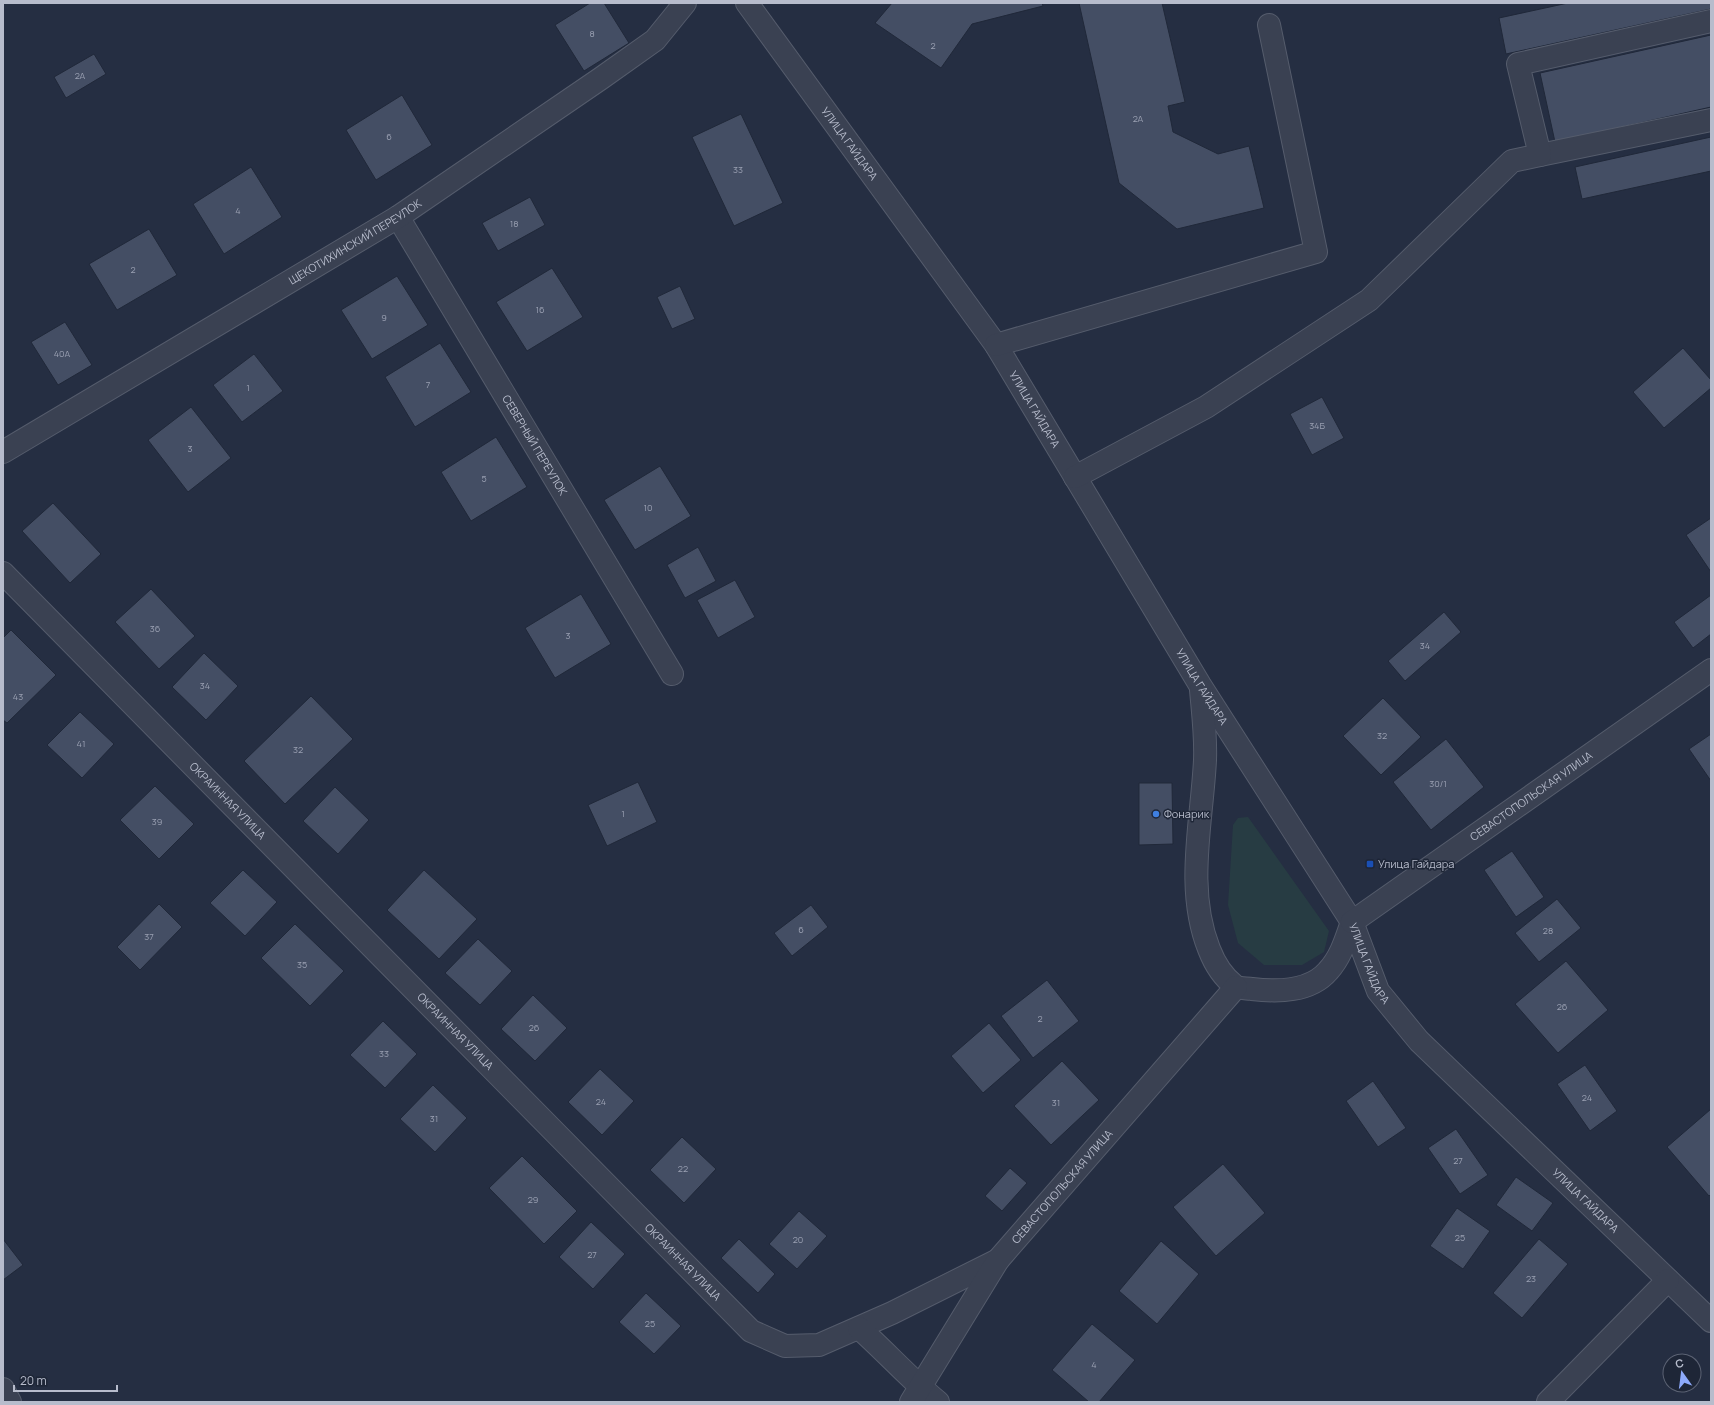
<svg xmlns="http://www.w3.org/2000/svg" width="1714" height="1405" viewBox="0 0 1714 1405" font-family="Manrope,sans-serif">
<rect width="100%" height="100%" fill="#252e42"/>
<path fill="#273c43" d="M1248,817L1329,931L1324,952L1302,965H1264L1238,943L1228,905L1233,825L1238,818Z"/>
<path fill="#444e64" stroke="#202839" d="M590,3H604L629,43L584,71L555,25Z
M892,3H1042L1043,6L972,24L941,68L875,23Z
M1079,3H1162L1185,102L1168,106L1173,132L1218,154L1249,146L1264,208L1177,229L1119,183Z
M1568,3H1711V9L1506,54L1499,18Z
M1711,35V107L1555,142L1540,73Z
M94,54L106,74L66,98L54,77Z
M402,95L432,145L376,180L346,130Z
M741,114L783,203L734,226L692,137Z
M1711,137V171L1582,199L1575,167Z
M251,167L282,217L224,254L193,204Z
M530,197L545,225L498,251L482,223Z
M149,229L177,275L117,310L89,264Z
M552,268L583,317L527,351L496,302Z
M397,276L428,325L372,359L341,310Z
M680,286L695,319L672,329L657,297Z
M65,322L92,365L58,385L31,342Z
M440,343L471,392L415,427L385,377Z
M1683,348L1711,380V388L1664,428L1633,392Z
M254,354L283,391L242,422L213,385Z
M1322,397L1344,438L1312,455L1290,414Z
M191,407L231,458L188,492L148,440Z
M496,437L527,487L471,521L441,472Z
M660,466L691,516L635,550L604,500Z
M53,503L101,554L70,583L22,531Z
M1711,518V572L1686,535Z
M698,547L716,581L685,598L667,565Z
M735,580L755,617L718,638L697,600Z
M151,589L195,636L159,669L115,622Z
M581,594L611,644L555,678L525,628Z
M1711,595V634L1693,648L1674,622Z
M1444,612L1461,632L1405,681L1388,661Z
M11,630L56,675L7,723L3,720V638Z
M204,653L238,686L206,720L172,687Z
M311,696L353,739L285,804L244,761Z
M1383,698L1421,737L1381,775L1343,736Z
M80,712L114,744L82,778L47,745Z
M1711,734V781L1689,749Z
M1446,739L1484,787L1431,830L1393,782Z
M638,782L657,822L607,846L588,805Z
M1139,783H1172L1173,844L1139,845Z
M155,786L194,824L159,859L120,820Z
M335,787L369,820L338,854L303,821Z
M1512,851L1544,897L1516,917L1484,870Z
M243,870L277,902L245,936L210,903Z
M424,870L477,919L439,959L387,910Z
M1557,899L1581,928L1539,962L1515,933Z
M159,904L182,927L140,970L117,947Z
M811,905L828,927L792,956L774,933Z
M295,924L344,971L310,1006L261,958Z
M478,939L512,971L480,1005L445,973Z
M1566,961L1608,1010L1558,1053L1515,1004Z
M1047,980L1079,1021L1033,1058L1001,1016Z
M533,995L567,1028L535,1061L501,1029Z
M383,1021L417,1054L385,1088L350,1055Z
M989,1023L1021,1060L983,1093L951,1056Z
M1062,1061L1099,1100L1051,1145L1014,1106Z
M1585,1065L1617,1111L1590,1131L1557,1084Z
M600,1069L634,1101L602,1135L568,1102Z
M1373,1081L1406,1128L1378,1147L1346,1101Z
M433,1085L467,1118L435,1152L400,1119Z
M1711,1109V1194L1709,1196L1667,1147Z
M1456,1129L1488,1175L1460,1194L1428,1148Z
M682,1137L716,1169L684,1203L650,1170Z
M522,1156L577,1211L544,1244L489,1188Z
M1223,1164L1265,1213L1216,1256L1173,1207Z
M1010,1168L1027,1183L1002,1211L985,1196Z
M1516,1177L1553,1203L1532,1231L1496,1205Z
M1457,1208L1490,1231L1463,1269L1430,1246Z
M799,1211L827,1236L797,1269L769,1244Z
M591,1222L625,1254L593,1289L559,1257Z
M3,1239L23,1265L3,1280Z
M739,1239L775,1274L758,1293L721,1258Z
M1539,1239L1568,1264L1522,1318L1493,1293Z
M1161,1241L1199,1274L1157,1324L1119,1291Z
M646,1293L681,1326L654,1354L619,1322Z
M1092,1324L1135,1360L1099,1402H1089L1052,1370Z"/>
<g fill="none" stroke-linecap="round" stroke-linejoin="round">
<g stroke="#555c6c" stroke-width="24">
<g id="minor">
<path id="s1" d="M747,3L996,345L1200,685L1352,922L1378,991L1419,1041L1711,1321"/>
<path d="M1540,155L1711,120"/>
<path id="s2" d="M398,217L672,674"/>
<path d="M996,345L1316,252L1269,25"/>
<path id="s3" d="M3,452L398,217L600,79L655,40L685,3"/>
<path d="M1075,477L1206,407L1369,300L1512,161L1540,155L1518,64L1711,21"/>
<path id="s4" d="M3,573L751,1331L785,1346L819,1345L892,1313L998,1260"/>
<path d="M1201,690C1203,713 1206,736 1205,760C1202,822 1185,889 1209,949C1214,962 1223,977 1235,986C1239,989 1247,988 1252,989C1278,992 1310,992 1328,971C1341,957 1346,939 1352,922"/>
<path id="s5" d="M1352,922L1711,670"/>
<path d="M859,1328C886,1352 910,1379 938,1402"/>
<path d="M3,1389L10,1402"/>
<path id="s6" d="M911,1402L998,1260L1236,987"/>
<path d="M1548,1402L1668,1280"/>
</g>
</g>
<use href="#minor" stroke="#3a4152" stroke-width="22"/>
</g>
<circle fill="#3f7fe0" stroke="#1e2637" stroke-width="1.5" cx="1156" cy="814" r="4"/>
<rect fill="#1a4fb4" stroke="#1e2637" stroke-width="1.5" x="1366" y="860" width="8" height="8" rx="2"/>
<g text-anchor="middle" stroke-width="3" stroke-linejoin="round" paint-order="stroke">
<g font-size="9" fill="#9aa0b2">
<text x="592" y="37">8</text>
<text x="933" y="49">2</text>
<text x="80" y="79">2А</text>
<text x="1138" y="122">2А</text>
<text x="389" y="140">6</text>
<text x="738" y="173">33</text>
<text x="238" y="214">4</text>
<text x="514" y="227">18</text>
<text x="133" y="273">2</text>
<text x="540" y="313">16</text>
<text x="384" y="321">9</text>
<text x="62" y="357">40А</text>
<text x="428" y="388">7</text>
<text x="248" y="391">1</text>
<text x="1317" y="429">34Б</text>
<text x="190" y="452">3</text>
<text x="484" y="482">5</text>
<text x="648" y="511">10</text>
<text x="155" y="632">36</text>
<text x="568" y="639">3</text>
<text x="1425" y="649">34</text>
<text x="205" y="689">34</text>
<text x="18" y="700">43</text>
<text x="1382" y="739">32</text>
<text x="81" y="747">41</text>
<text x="298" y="753">32</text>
<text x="1438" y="787">30/1</text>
<text x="623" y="817">1</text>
<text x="157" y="825">39</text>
<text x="801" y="933">6</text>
<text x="1548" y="934">28</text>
<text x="149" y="940">37</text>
<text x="302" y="968">35</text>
<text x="1562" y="1010">26</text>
<text x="1040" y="1022">2</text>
<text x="534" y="1031">26</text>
<text x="384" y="1057">33</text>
<text x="1587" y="1101">24</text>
<text x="601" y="1105">24</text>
<text x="1056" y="1106">31</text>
<text x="434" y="1122">31</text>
<text x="1458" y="1164">27</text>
<text x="683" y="1172">22</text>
<text x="533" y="1203">29</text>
<text x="1460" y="1241">25</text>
<text x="798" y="1243">20</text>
<text x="592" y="1258">27</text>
<text x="1531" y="1282">23</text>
<text x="650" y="1327">25</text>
<text x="1094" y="1368">4</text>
</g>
<g font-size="11" fill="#b7bccc" stroke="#1e2637">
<text dy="4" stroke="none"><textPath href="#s1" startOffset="174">УЛИЦА ГАЙДАРА</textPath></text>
<text dy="4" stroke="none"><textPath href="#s3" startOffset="410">ЩЕКОТИХИНСКИЙ ПЕРЕУЛОК</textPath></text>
<text dy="4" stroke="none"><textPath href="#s1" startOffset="498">УЛИЦА ГАЙДАРА</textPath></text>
<text dy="4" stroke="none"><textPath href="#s2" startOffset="266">СЕВЕРНЫЙ ПЕРЕУЛОК</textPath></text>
<text dy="4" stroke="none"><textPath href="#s1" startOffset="822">УЛИЦА ГАЙДАРА</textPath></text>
<text dy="4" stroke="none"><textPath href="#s5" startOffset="219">СЕВАСТОПОЛЬСКАЯ УЛИЦА</textPath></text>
<text dy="4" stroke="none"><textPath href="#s4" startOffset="320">ОКРАИННАЯ УЛИЦА</textPath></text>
<text dy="4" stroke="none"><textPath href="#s1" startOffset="1146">УЛИЦА ГАЙДАРА</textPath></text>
<text dy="4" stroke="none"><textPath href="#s4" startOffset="644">ОКРАИННАЯ УЛИЦА</textPath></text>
<text dy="4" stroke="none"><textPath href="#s6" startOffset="264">СЕВАСТОПОЛЬСКАЯ УЛИЦА</textPath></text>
<text dy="4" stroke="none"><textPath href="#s1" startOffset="1470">УЛИЦА ГАЙДАРА</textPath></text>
<text dy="4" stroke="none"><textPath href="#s4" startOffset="968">ОКРАИННАЯ УЛИЦА</textPath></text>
</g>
<g font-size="11" fill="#b7bccc" stroke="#1e2637" text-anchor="start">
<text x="1164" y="818">Фонарик</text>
<text x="1378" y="868">Улица Гайдара</text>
</g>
</g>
<rect width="1714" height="1405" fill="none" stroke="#b7bccc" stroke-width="8"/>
<g transform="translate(1682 1373) rotate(346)"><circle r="19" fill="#1e2637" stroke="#5b6273"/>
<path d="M0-3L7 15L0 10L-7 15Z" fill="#8daafb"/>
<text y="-6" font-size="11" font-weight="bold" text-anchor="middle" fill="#b7bccc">С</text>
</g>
<path d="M14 1385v6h103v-6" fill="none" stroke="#b7bccc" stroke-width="2"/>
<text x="20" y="1385" font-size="12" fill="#b7bccc" stroke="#1e2637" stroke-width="3" paint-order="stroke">20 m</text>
</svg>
